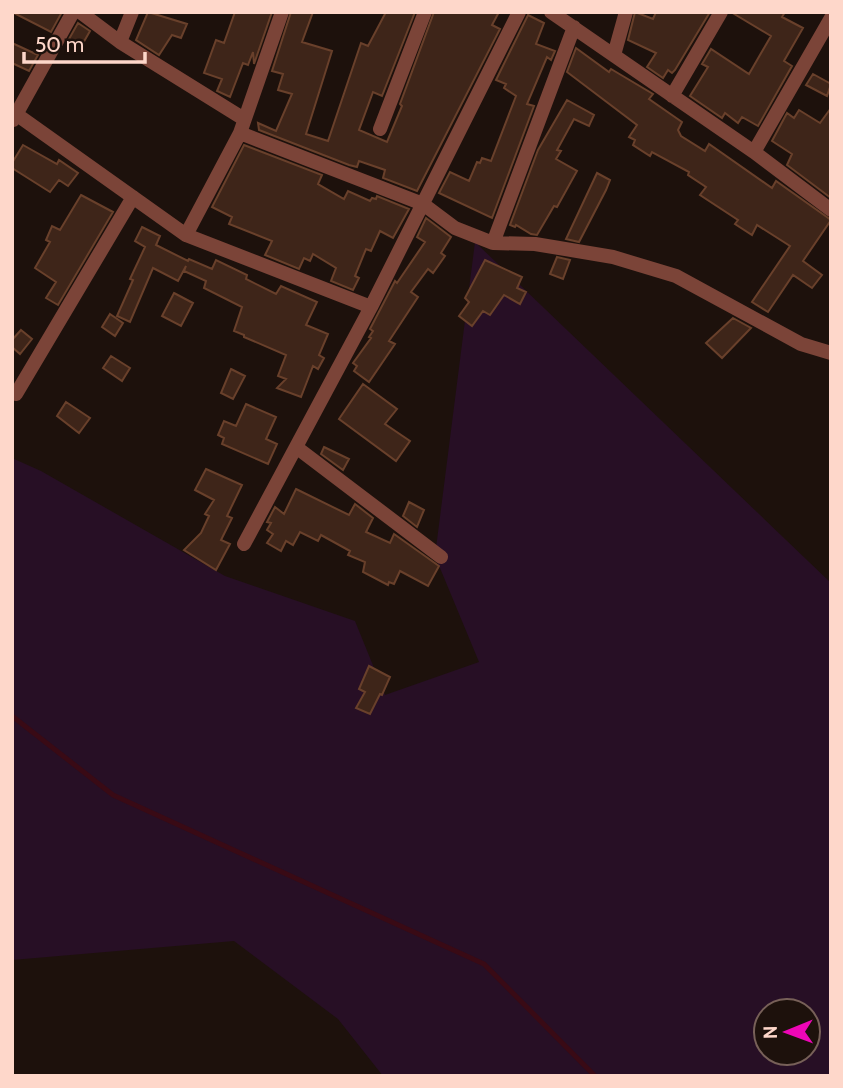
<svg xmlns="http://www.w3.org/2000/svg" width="843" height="1088" viewBox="0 0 843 1088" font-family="Cabin,sans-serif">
<rect width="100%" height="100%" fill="#1d110c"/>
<path fill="#270f25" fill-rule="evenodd" d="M475,242L831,583V1076H383L338,1019L234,941L12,960V458L41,471L225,576L355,621L385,695L479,662L435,556ZM766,1011H808V1053H766Z"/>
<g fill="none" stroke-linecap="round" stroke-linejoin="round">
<path stroke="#390a15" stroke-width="5" d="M12,716L113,795L484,964L595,1076"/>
</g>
<path fill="#3e2519" stroke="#69402b" stroke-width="2" d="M12,12H62L51,32Z
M148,12L187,24L181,38L172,35L159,55L136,40Z
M235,12H272L254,64L253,52L248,65L243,63L230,97L217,91L222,79L204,73L216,40L224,43Z
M291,12H313L302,42L332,51L306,134L328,141L361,43L368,46L386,12H415L382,96L373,92L359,130L387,142L402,106L400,104L434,12H499L492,25L500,29L417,191L383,178L385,170L359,161L357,167L349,165L259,130L258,123L276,131L292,94L278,90L283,74L272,71Z
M635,12L653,19L656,12H710L675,70L672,73L668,70L663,78L647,67L656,53L628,40Z
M731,12H785L782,17L803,28L784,61L792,66L758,126L742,117L738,123L725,113L722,118L690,96L708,67L702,64L711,49L749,74L771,36Z
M528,15L544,23L536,44L555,51L551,60L547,57L527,104L534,106L492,218L439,193L450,172L469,181L477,162L480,163L482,158L491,161L516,96L504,88L506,84L496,80Z
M78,23L90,31L82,45L69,39Z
M12,43L38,55L29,71L12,63Z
M576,48L609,72L611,69L653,94L649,99L682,122L678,130L681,136L705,151L709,144L772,188L776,181L831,220L803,261L822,275L812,288L793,275L768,312L752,302L790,246L757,225L752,235L735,224L738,220L700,195L706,187L688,175L689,172L652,152L650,156L633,145L635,140L629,137L637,125L567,72Z
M813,74L831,84L827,96L806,85Z
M567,100L594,115L589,126L574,119L557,150L561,151L556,159L577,171L557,207L554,206L537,235L531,234L516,225L515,227L510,225L538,150Z
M831,108V198L787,165L792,154L772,141L787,113L794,118L799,110L820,123Z
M23,145L57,164L59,160L78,173L68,186L59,180L50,192L12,168V163Z
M244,145L322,175L318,184L344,199L348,191L370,201L372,198L376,199L377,196L409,209L393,238L380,231L371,251L366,249L355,276L359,278L353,290L331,281L336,268L313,254L310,261L304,258L299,269L265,255L272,241L229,224L232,217L212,207Z
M597,173L610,180L606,190L579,242L566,239Z
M81,195L113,212L58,305L46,298L56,282L35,268L50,242L46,240L52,226L60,230Z
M426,218L451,237L441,253L445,256L433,273L428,269L411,292L418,297L389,341L395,344L369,382L354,371L357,366L353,363L371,338L369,337L373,331L370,329L395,281L397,283L425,242L417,237Z
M142,227L160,236L156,245L188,261L189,259L212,269L216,260L247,275L246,279L276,294L281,286L317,302L306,325L328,334L319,355L324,358L318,369L313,366L301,397L277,388L286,379L278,376L286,355L244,337V335L234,331L242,307L204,288L206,281L184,271L186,266L178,281L153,268L130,322L117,316L133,280L130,279L145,247L135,241Z
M557,257L570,260L563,279L550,274Z
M485,260L522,277L517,288L526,292L520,304L504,295L490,315L483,311L472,326L459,316L469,302L465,298Z
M174,293L193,303L181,326L162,316Z
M110,314L123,323L115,336L102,327Z
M733,318L751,328L722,358L706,343Z
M21,330L32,339L20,354L12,347V340Z
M111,356L130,368L122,381L103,368Z
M231,369L245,376L233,399L221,393Z
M363,384L397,409L385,424L410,441L396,461L339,419Z
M66,402L90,418L79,433L57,416Z
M246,404L276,417L266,439L277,444L268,464L222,444L224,438L218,435L224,421L236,426Z
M324,447L349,459L343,470L321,454Z
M206,469L242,485L227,516L232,518L221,540L230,544L216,570L184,550L201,533L209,516L205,514L214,500L195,490Z
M296,489L349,515L355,504L373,518L366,532L390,543L394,534L439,566L428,586L400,571L394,584L389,582L388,585L363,572L365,562L348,555L350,551L321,535L318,541L300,532L293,545L286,541L281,551L267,543L273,534L267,530L271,523L267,522L275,507L284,514Z
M409,502L424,510L417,527L403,516Z
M369,666L390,677L382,695L380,694L370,714L356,708L365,692L359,689Z"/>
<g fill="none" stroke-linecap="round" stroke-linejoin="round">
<path stroke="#7b4438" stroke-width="14" d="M80,12L120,42L244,119
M551,12L754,152L831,210
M120,42L132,12
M614,55L626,12
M672,96L721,12
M16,114L186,235L371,307
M13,120L73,12
M380,129L425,12
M240,133L423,204L455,228L493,243L535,244L613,257L676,276L801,344L831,353
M754,152L831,18
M186,235L240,133L282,12
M493,243L574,27
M16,394L133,197
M296,447L441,557
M244,544L371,307L519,12"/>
</g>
<rect width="843" height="1088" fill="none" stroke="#fed7ca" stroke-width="28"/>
<g transform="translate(787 1032) rotate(269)"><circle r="33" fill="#1d110c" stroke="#776058" stroke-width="2"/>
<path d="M0-5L12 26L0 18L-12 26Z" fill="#ee06b7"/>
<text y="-10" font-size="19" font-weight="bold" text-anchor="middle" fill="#fed7ca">N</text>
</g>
<path d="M24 52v10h121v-10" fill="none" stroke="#fed7ca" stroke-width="3.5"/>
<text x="35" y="52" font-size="21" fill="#fed7ca" stroke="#1d110c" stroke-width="5" paint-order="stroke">50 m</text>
</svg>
